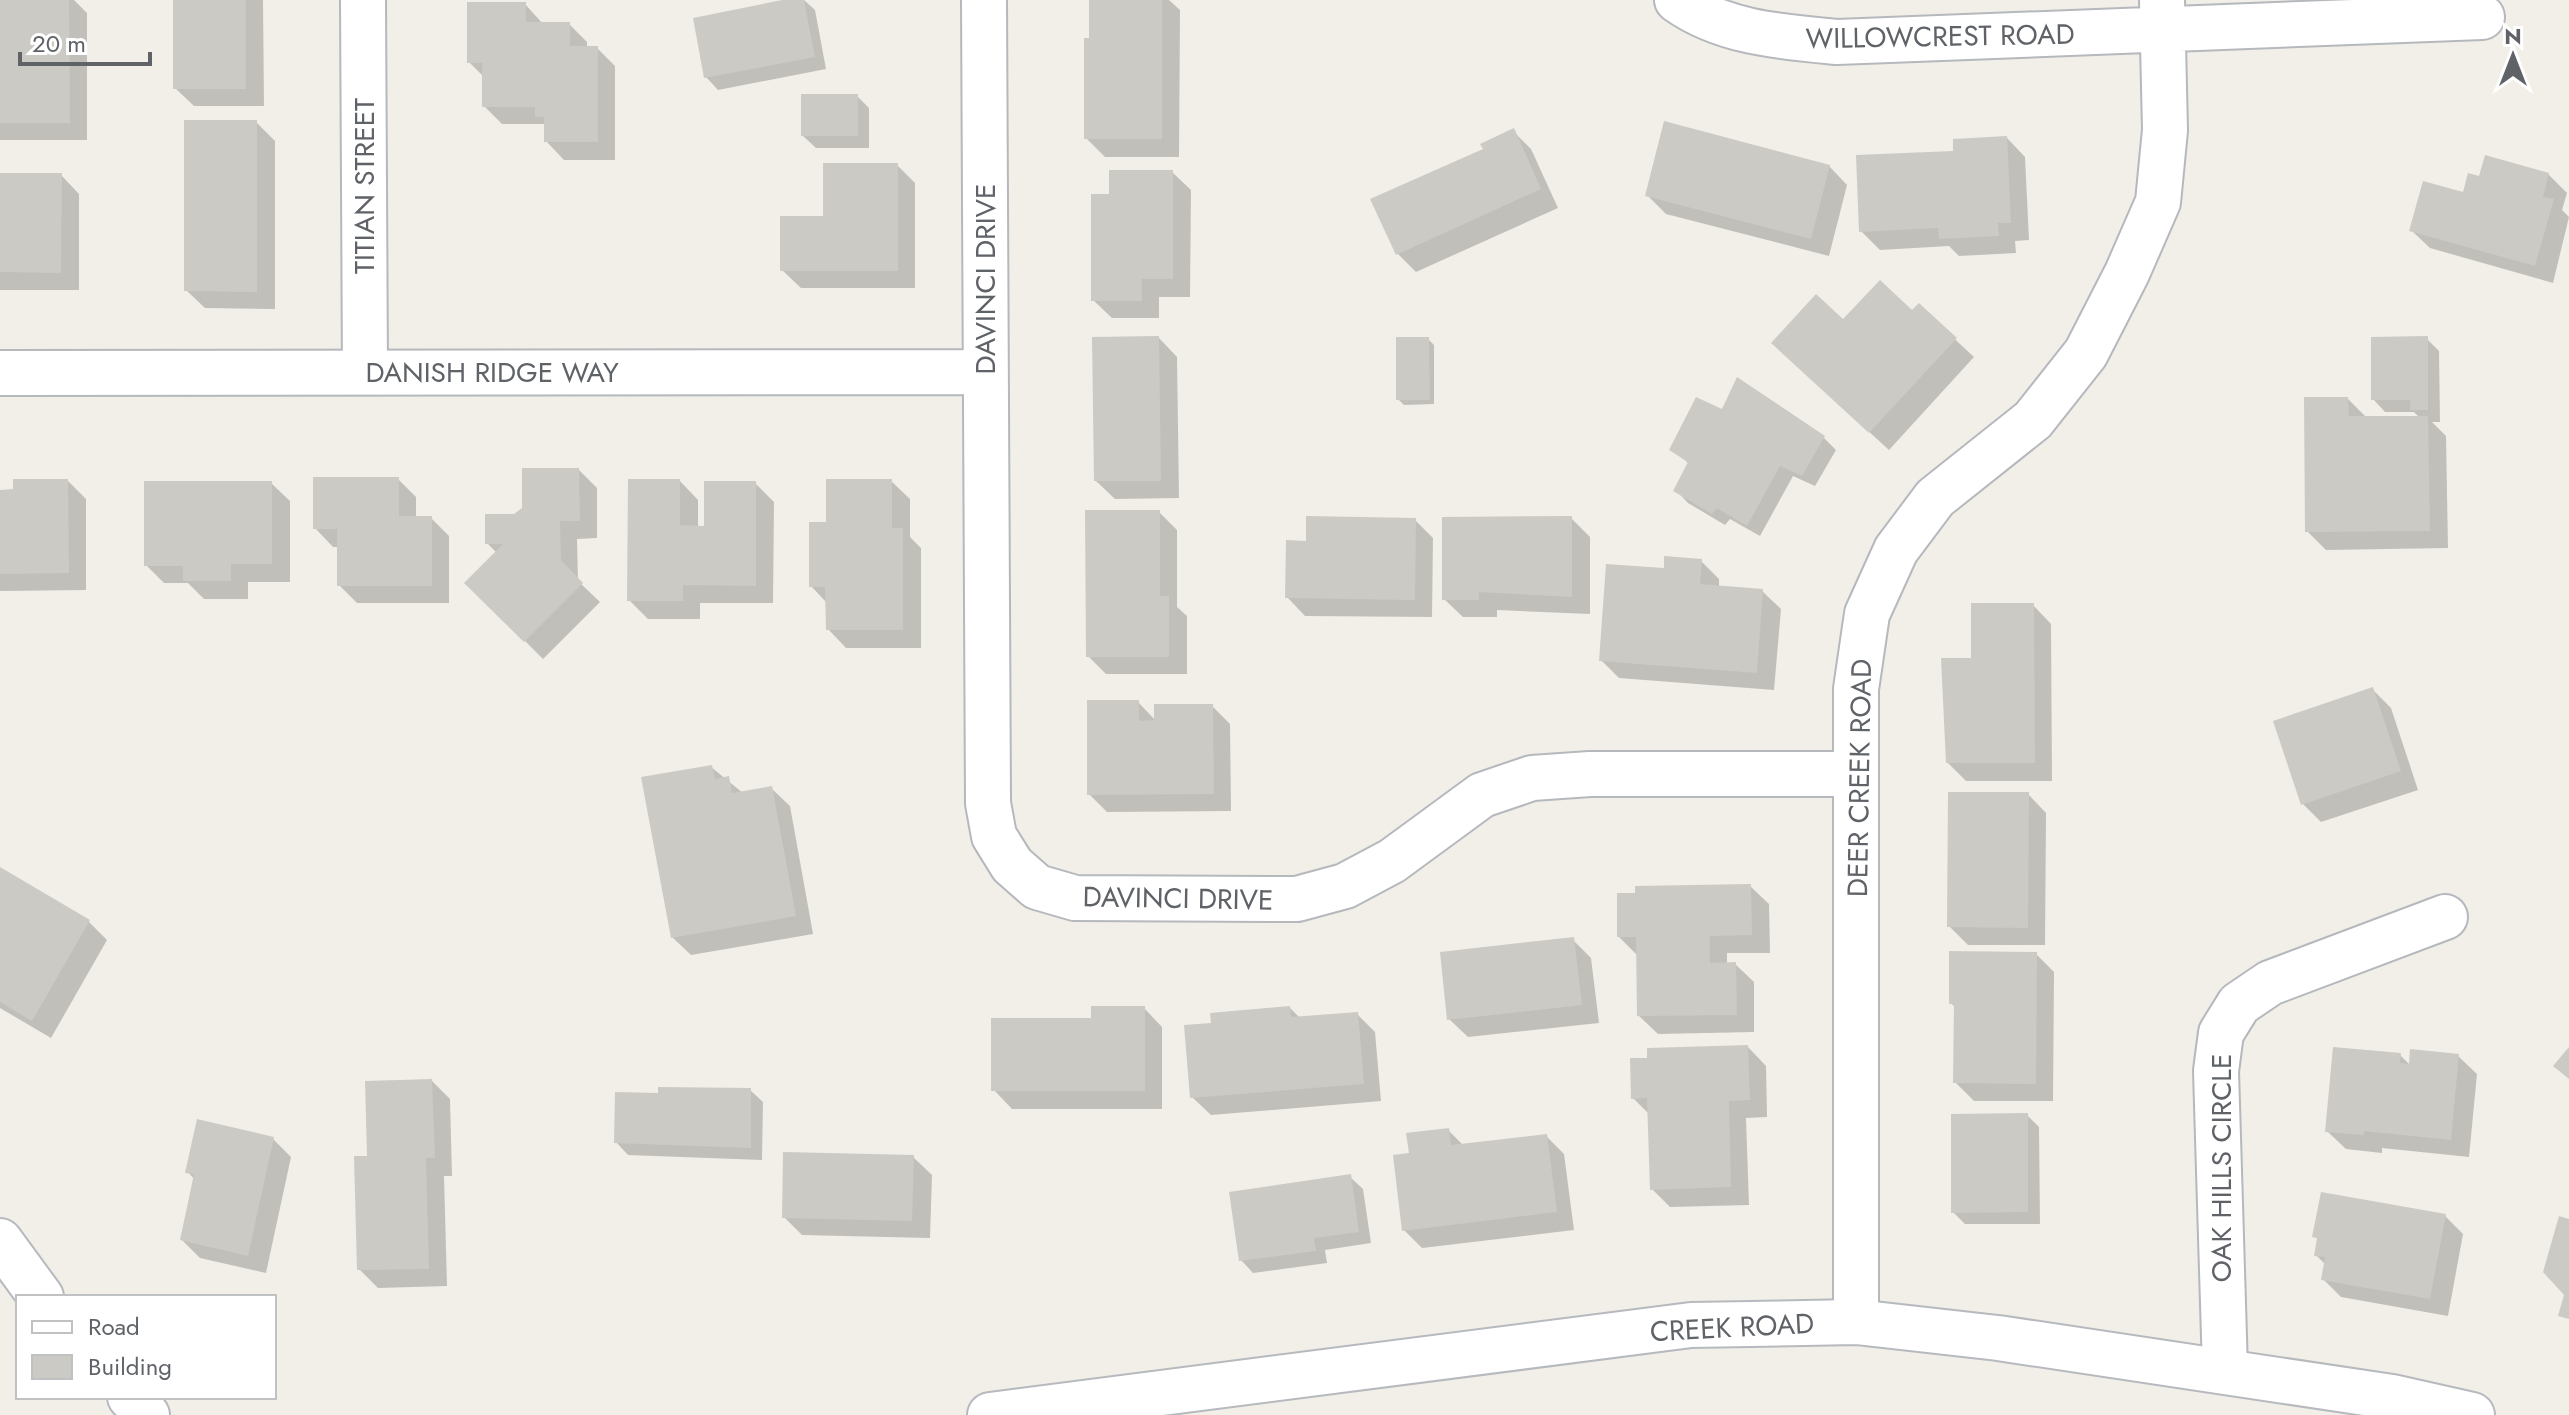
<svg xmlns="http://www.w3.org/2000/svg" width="2569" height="1415" viewBox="0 0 2569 1415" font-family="Jost,sans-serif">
<rect width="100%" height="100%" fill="#f1efe8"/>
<path fill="#0003" d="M0,0H74L87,13V140H0Z
M175,0H263L264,106H194L175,88Z
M792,0H804L815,10L826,69L718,90L706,77Z
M1091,0H1169L1180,10L1179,157H1105L1086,138Z
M525,4L543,24H569L587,42V48H597L615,66V160H564L546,141L545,124H502L484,106V77L469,62Z
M857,96L869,108V148H816L803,136Z
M256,122L275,141V309L205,308L186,290Z
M1513,131L1531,149L1558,208L1416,272L1398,254L1485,150Z
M2007,138L2025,157L2029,240L2015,241L2016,253L1959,256L1949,246L1880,250L1861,231Z
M897,165L915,183V288H801L782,270L825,218Z
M1829,166L1847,185L1829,256L1666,214L1647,195Z
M1172,172L1191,190L1190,297H1159V318H1112L1093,300L1111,196Z
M2548,174L2567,193L2562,210L2569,217L2553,283L2430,248L2411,230L2464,195L2481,179Z
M0,175H61L79,194V290H0Z
M1919,306L1974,357L1889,450L1792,361L1844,322L1913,313Z
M1159,338L1177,357L1179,498L1115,499L1096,481Z
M1428,339L1434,345V404L1404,405L1398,399Z
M2427,339L2439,351L2440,422H2432L2446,436L2448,548L2326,550L2307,531L2348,399L2367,418H2420L2414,412H2385L2373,399Z
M1723,412L1823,437L1836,450L1815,486L1793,476L1760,536L1730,519L1725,525L1688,503L1676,490L1695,469L1672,449Z
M579,470L597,488V538L577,539L578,581L600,602L543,659L467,583L497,553L487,543L514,516Z
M398,479L416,497V518H431L449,536V603H357L339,585V547H333L315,528Z
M68,481L86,499V590L0,591V492Z
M680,481L698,500V528H706L755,483L774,502L773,603H700V619H648L629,600Z
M891,481L910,499V537L921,548V648H846L828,629L827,603L811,586L828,524Z
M271,483L290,501V582H248V599H204L188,583H164L146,565Z
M1159,512L1177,530V607L1187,616V674H1106L1088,656Z
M1571,518L1590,537V614L1497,610V617H1463L1444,599Z
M1415,520L1433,538L1432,617L1305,616L1287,597L1308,543Z
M1701,561L1719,579V587L1762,591L1781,609L1774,690L1619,678L1601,660L1666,571Z
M2033,605L2051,624L2052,781H1966L1948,763L1943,660H1973Z
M2373,690L2391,708L2418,790L2321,822L2303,804Z
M1138,702L1156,721L1212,706L1230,724L1231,811L1107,812L1089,794Z
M711,767L743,793L771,788L790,806L813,934L691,955L672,937Z
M2028,794L2046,813L2045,945H1968L1949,926Z
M0,870L89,922L107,940L51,1038L0,1008Z
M1750,886L1769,904L1770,953H1727V964H1735L1754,982V1032L1658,1034L1639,1016L1638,956L1619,937Z
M1573,940L1591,958L1599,1023L1468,1037L1449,1019Z
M2036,954L2054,972L2053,1101H1974L1955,1082L1956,1008L1951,1003Z
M1144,1008L1162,1027V1109H1012L994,1090L1093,1020Z
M1290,1008L1300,1018L1357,1014L1375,1032L1381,1101L1211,1115L1192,1097L1213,1025Z
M1748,1047L1766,1066L1767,1117L1746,1118L1749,1205L1670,1207L1652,1189L1650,1115L1633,1098Z
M2400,1055L2410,1065L2458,1056L2477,1074L2469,1157L2382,1148V1153L2346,1149L2327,1131Z
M432,1081L450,1099L452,1176H444L447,1286L378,1288L359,1269L369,1158Z
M750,1090L763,1102L762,1160L628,1155L616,1142L660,1095Z
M2027,1115L2039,1127L2040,1224H1965L1953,1212Z
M1448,1130L1464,1146L1546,1136L1564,1154L1574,1230L1422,1248L1404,1230L1411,1154Z
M273,1139L291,1157L266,1273L200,1258L182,1240L195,1180L188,1172Z
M913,1157L932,1175L930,1238L802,1235L784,1217Z
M1350,1177L1363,1189L1371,1243L1325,1250L1327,1263L1253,1273L1241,1260Z
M2445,1216L2463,1234L2448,1316L2341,1297L2323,1279L2325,1264L2316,1255L2319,1240L2315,1236Z"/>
<path fill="#cccac5" d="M0,0H69L70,123H0Z
M173,0H246V89H173Z
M782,0H804L815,57L704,78L693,18Z
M1089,0H1162V139H1084V38H1089Z
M467,2H526V22H570V46H598V142H544V117H535V107H482V63H467Z
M801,94H858V136H801Z
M184,120H257V292L184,291Z
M1664,121L1830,165L1811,239L1645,196Z
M1514,128L1541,189L1396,255L1370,199L1483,149L1480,144Z
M2007,136L2011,223H1998L1999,236L1939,239L1938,228L1859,232L1856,155L1953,151V139Z
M2485,155L2549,173L2543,197L2554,199L2535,266L2409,231L2423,181L2463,192L2468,173L2479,176Z
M823,163H898V271H780V216H823Z
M1109,170H1173V279H1142V301H1091V194H1109Z
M0,173H62L61,273L0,272Z
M1880,280L1912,310L1919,303L1957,338L1869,433L1771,343L1816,294L1843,319Z
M1159,336L1161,481H1094L1092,337Z
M2428,336V410H2410V400H2371V337Z
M1396,337H1429L1430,400H1396Z
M1737,377L1825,436L1802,476L1780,466L1747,526L1717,508L1712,514L1673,491L1688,462L1669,450L1696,397L1722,409Z
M2304,397H2348L2349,416H2428L2430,531L2305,532Z
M522,468H579L580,521H560L561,560L583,583L524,642L464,583L503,544H485V514H514L522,508Z
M313,477H399V516H432V586H337V529H313Z
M13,479H68L69,573L0,574V490L13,489Z
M628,479H680V525L704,526V481H756V586L683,585V601H627Z
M826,479H892V528H903V630H826L825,587H809V522H826Z
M144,481H272V564H231V581H183V566H144Z
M1085,510H1160V596H1169V657H1086Z
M1306,516L1416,518L1415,600L1285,598L1286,540L1306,541Z
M1572,516V597L1479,592V600H1442V517Z
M1664,556L1702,559L1700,584L1763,589L1757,673L1599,661L1606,564L1664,568Z
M1971,603H2034L2035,763H1946L1941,658H1971Z
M2373,687L2401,771L2301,805L2273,721Z
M1087,700H1139V721L1154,720V704H1213L1214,794L1087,795Z
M712,765L715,779L729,776L732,793L772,786L796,916L671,938L641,777Z
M1948,792H2029L2028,928L1947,927Z
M0,867L90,920L32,1021L0,1002Z
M1751,884L1752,935L1710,936V963L1736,962L1737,1015L1637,1016L1636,937H1617V893H1635V886Z
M1574,937L1582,1005L1447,1020L1440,952Z
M1949,951L2037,952L2036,1084L1953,1083L1954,1004H1949Z
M1091,1006H1145V1091H991V1018H1091Z
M1290,1006L1291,1017L1358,1012L1364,1084L1190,1098L1184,1025L1211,1023L1210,1013Z
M1748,1045L1750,1100L1729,1101L1731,1187L1650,1190L1647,1098L1631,1099L1630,1058H1647V1048Z
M2333,1047L2401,1053L2400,1063L2409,1064L2410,1049L2459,1054L2451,1140L2364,1131V1135L2325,1132Z
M2569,1047V1079L2553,1066Z
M432,1079L435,1158H426L429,1269L357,1270L354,1156H367L365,1081Z
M658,1087L751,1088V1148L614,1143L615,1092L658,1093Z
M2028,1113V1212L1951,1213V1114Z
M197,1119L274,1137L248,1256L180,1240L194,1174L185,1173Z
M1449,1128L1451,1145L1547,1134L1557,1212L1402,1231L1393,1155L1409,1153L1406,1133Z
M783,1152L914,1155L912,1221L782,1218Z
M1351,1174L1359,1232L1314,1238L1316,1251L1239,1261L1229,1192Z
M2321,1192L2446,1214L2430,1299L2321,1280L2325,1257L2314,1256L2317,1238L2312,1237Z
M2559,1216L2569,1219V1319L2558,1316L2564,1295L2543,1272Z"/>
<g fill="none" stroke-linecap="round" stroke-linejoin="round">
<g stroke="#b5b8bc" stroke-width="48">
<path id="street" d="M363,0L365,372
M984,0L988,803L994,836L1012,865L1037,887L1075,898L1297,899L1345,886L1392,861L1482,795L1532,778L1590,774H1856
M1677,0C1723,33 1783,37 1837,42L2482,17
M0,373L985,372
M1856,1322V689L1867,614L1896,550L1935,498L2033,420L2086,353L2127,273L2158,202L2165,130L2162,0
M2225,1370L2216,1071L2221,1033L2239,1004L2270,983L2445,917"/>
</g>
<g stroke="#b6babf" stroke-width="48">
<path id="secondary" d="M0,1241L41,1297
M130,1397L147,1415
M990,1415L1691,1325L1856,1322L1998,1338L2392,1397L2472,1415"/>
</g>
<use href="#street" stroke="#fff" stroke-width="44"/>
<use href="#secondary" stroke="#fff" stroke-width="44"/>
</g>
<g text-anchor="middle" stroke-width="8" stroke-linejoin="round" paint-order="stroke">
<g font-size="28" fill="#5f6368" stroke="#fff">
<text transform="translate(1940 36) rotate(-1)" y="10">WILLOWCREST ROAD</text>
<text transform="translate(364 186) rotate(-90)" y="10">TITIAN STREET</text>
<text transform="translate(985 279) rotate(-90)" y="10">DAVINCI DRIVE</text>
<text x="492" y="382">DANISH RIDGE WAY</text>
<text transform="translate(1859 778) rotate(-89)" y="10">DEER CREEK ROAD</text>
<text transform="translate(1178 898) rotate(1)" y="10">DAVINCI DRIVE</text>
<text transform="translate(2221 1168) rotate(-90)" y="10">OAK HILLS CIRCLE</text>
<text transform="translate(1732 1327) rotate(-3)" y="10">CREEK ROAD</text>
</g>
</g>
<rect x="16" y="1295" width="260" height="104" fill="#ffffff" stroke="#bfc1c3" stroke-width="2"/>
<rect x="32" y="1321" width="40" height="12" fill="#ffffff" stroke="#bfc1c3" stroke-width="2"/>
<text x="88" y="1335" font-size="24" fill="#5f6368">Road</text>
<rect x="32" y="1355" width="40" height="24" fill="#cccac5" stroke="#bfc1c3" stroke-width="2"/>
<text x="88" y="1375" font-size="24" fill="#5f6368">Building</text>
<g transform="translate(2513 56)" stroke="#ffffff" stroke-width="6" paint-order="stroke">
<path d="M0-6L14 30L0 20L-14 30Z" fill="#5f6368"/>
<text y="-12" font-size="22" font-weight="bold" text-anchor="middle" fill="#5f6368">N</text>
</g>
<path d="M20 52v12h130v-12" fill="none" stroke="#5f6368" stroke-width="4"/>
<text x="32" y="52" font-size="24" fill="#5f6368" stroke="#ffffff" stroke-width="6" paint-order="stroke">20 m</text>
</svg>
